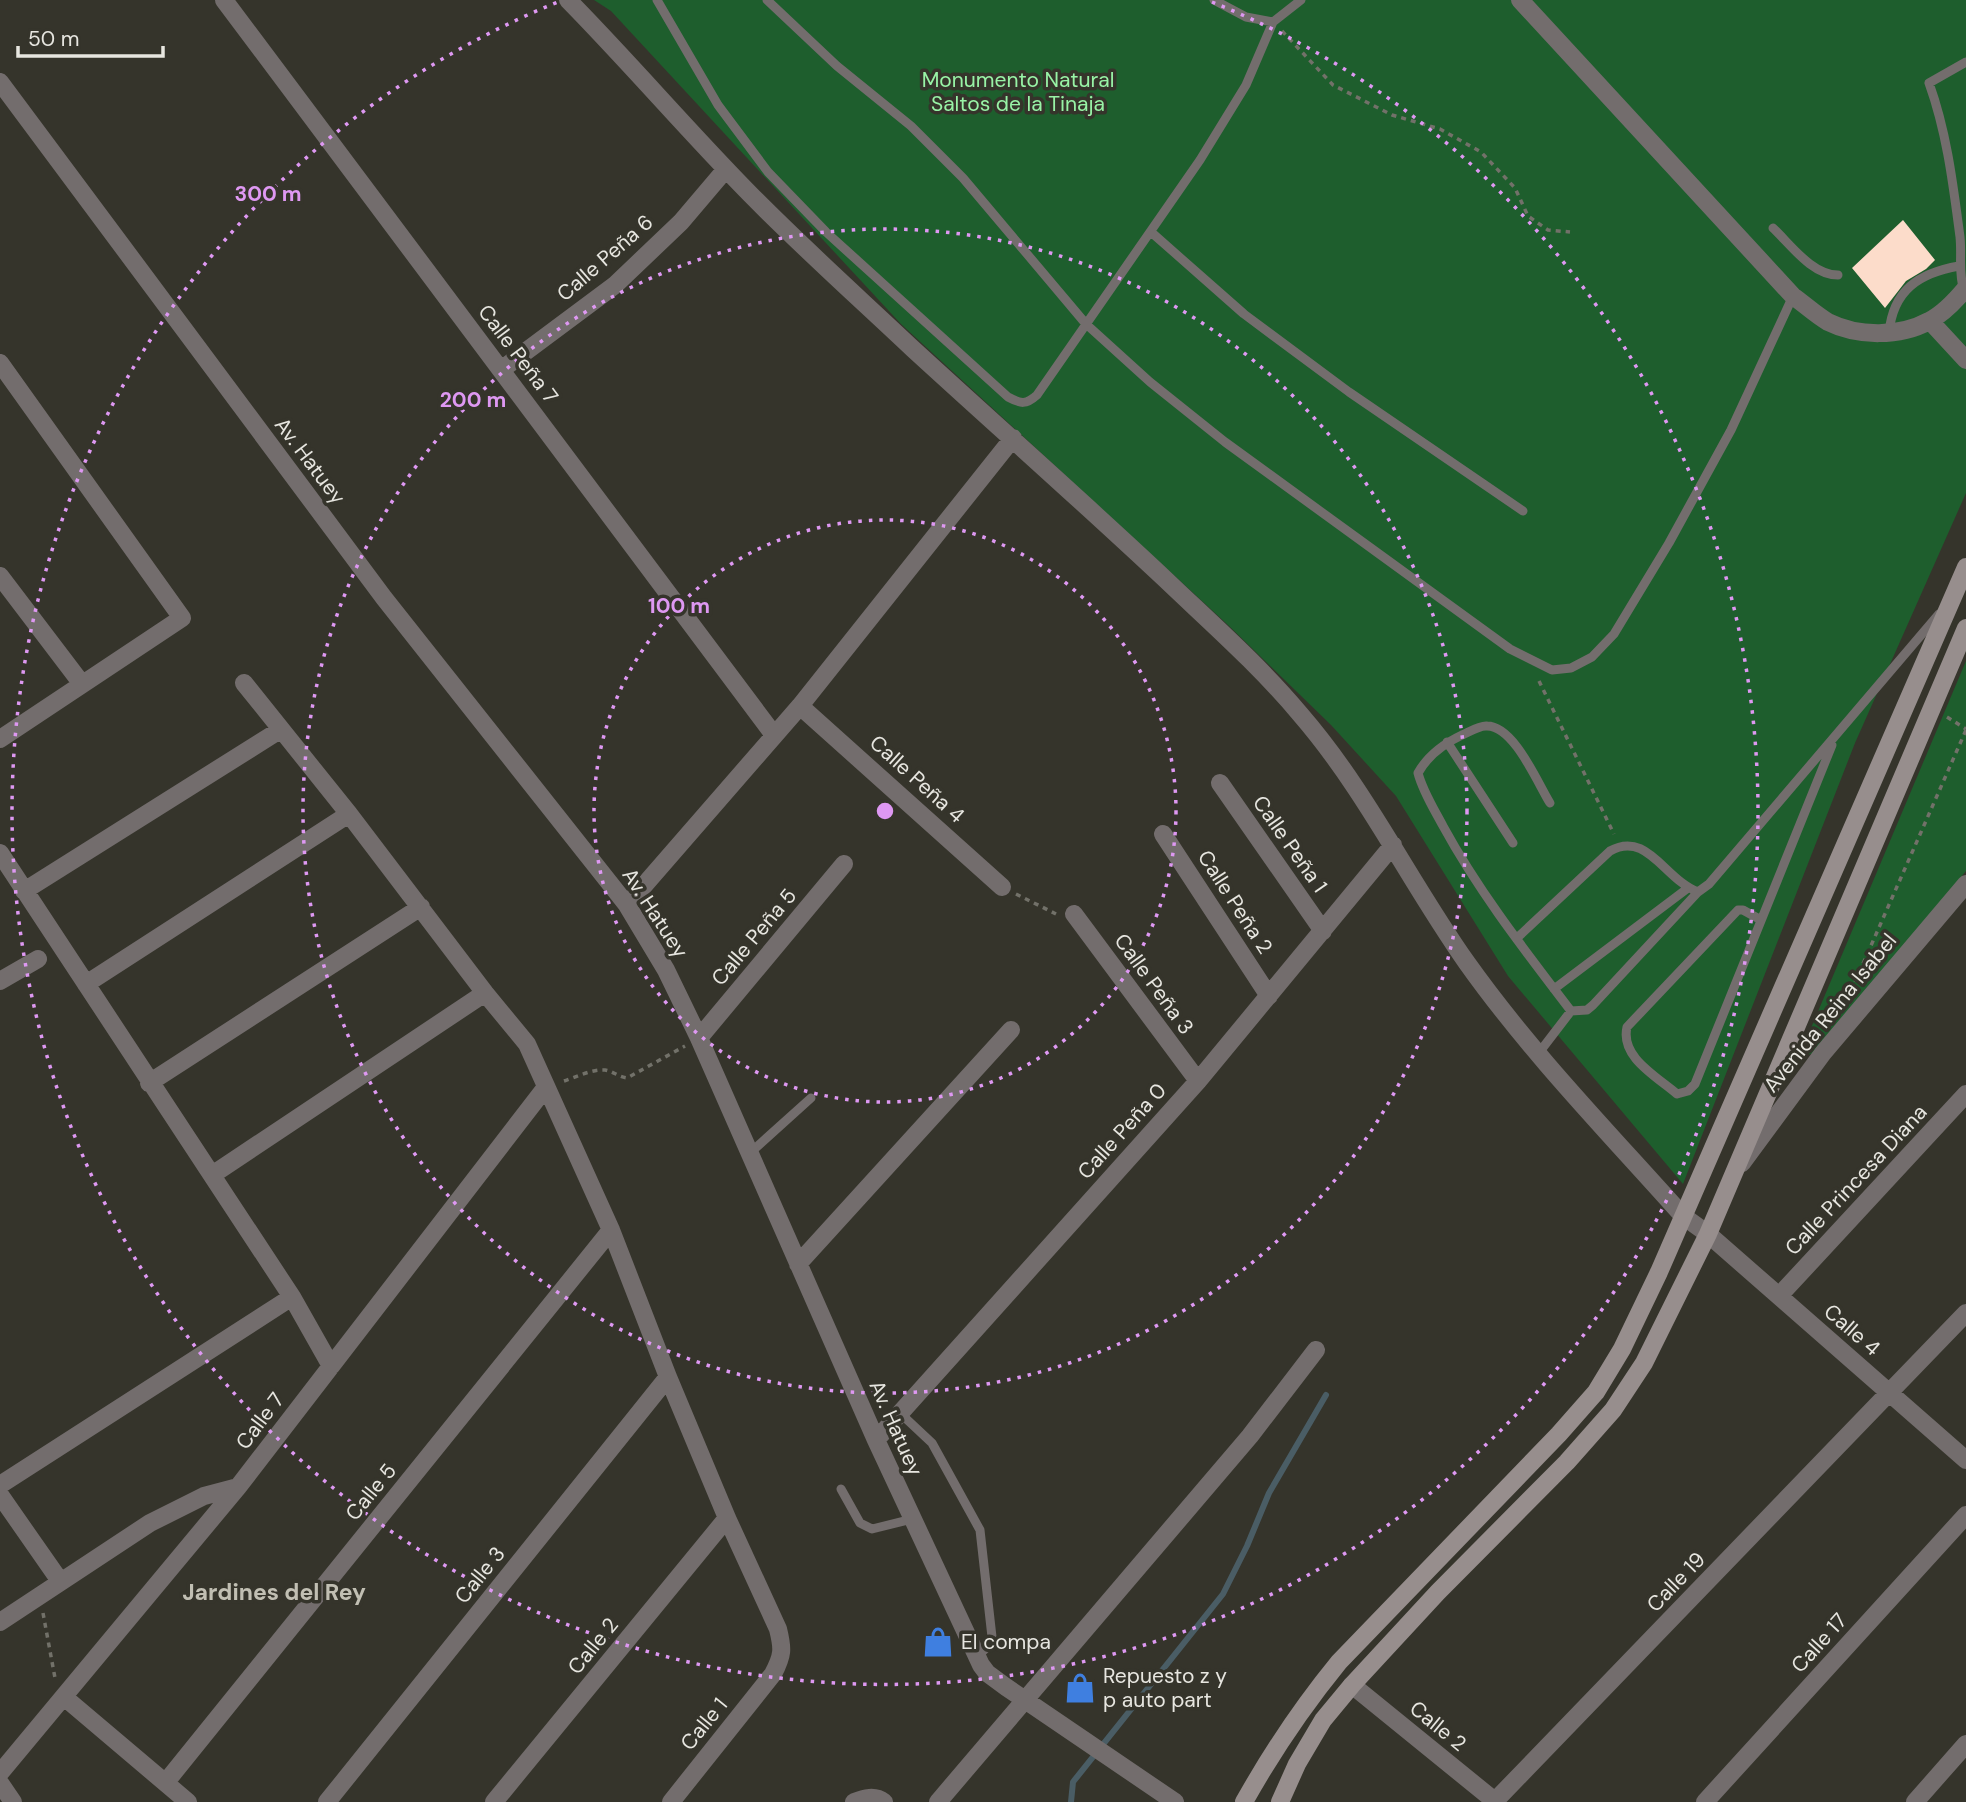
<svg xmlns="http://www.w3.org/2000/svg" width="1966" height="1802" viewBox="0 0 1966 1802" font-family="'DM Sans',sans-serif">
<rect width="100%" height="100%" fill="#35342b"/>
<path fill="#1e5e2d" d="M594,0H1966V493L1855,743L1683,1184L1508,976L1396,796L1331,725L1228,625L901,324L611,11Z
M1966,661V871L1813,1053L1808,1055L1804,1053L1803,1047Z"/>
<g fill="none" stroke-linecap="round" stroke-linejoin="round">
<path stroke="#4a5d65" stroke-width="6" d="M1071,1802L1073,1782L1223,1594L1247,1546L1269,1493L1326,1395"/>
</g>
<path fill="#fcdcca" d="M1903,220L1935,260L1926,269L1906,281L1885,308L1852,268Z"/>
<g fill="none" stroke-linecap="round" stroke-linejoin="round">
<path stroke="#727169" stroke-width="3.5" stroke-dasharray="5 5" stroke-linecap="butt" d="M1282,31L1333,85L1392,115L1440,129L1481,152L1515,188L1528,216L1548,230L1570,232
M1539,681L1614,834
M1947,717L1966,729
M1016,894L1056,914
M1851,991L1966,730
M564,1081C576,1077 592,1069 605,1070C613,1071 618,1077 627,1078L685,1046
M43,1613L55,1678"/>
<path stroke="#736d6d" stroke-width="9" d="M657,0L718,105L768,172L826,232L1008,397C1021,404 1026,405 1037,395L1200,160L1246,85L1273,22L1301,0
M767,0L837,66L911,126L963,178L1086,324L1150,382L1225,442L1510,649L1552,670L1571,668L1592,657L1614,634L1669,543L1731,430L1793,296
M1214,0L1246,17L1273,22
M1773,228C1791,245 1812,275 1838,275
M1151,232L1244,314L1349,392L1523,511
M1964,291C1958,272 1962,256 1960,237C1953,184 1947,133 1929,83L1966,62
M1889,333C1893,290 1919,273 1959,266
M1447,742L1513,843
M1550,803C1537,782 1514,726 1487,726C1480,725 1469,732 1462,735C1443,744 1428,755 1418,773C1423,792 1434,809 1443,826C1479,892 1526,952 1571,1011L1587,1010L1593,1005L1698,892L1709,884L1939,614
M1761,920L1743,910H1738L1627,1027C1620,1057 1656,1076 1677,1094L1688,1091L1695,1084L1832,745
M1517,938L1610,851C1647,830 1664,879 1698,892
M1554,989L1688,888
M1538,1054L1571,1011
M750,1153L811,1098
M900,1413L932,1443L980,1530L992,1637V1643L976,1657
M841,1489L860,1523L872,1529L912,1519"/>
<path stroke="#736d6d" stroke-width="18" d="M224,0L774,735
M568,0C630,63 688,131 750,194C802,247 859,298 913,349C997,426 1082,501 1165,579C1211,623 1259,665 1300,714C1366,790 1409,881 1467,963C1531,1053 1609,1133 1683,1216L1708,1234L1966,1460
M1520,0L1793,296C1804,304 1816,315 1828,322C1858,337 1900,337 1929,321C1943,314 1956,300 1966,288
M0,82L384,598L627,905L666,970L699,1038L876,1440L981,1665L987,1673L1006,1687L1175,1802
M1930,321L1966,360
M0,363L182,618L0,739
M501,370L615,285L681,222L726,169
M0,576L82,684
M244,683L349,814L485,993L527,1044L611,1230L668,1377L727,1518L778,1629C783,1649 783,1655 773,1674L671,1802
M800,706L1002,887
M1220,783L1323,931
M1163,834L1269,996
M0,853L292,1297L331,1366
M24,891L280,730
M627,905L800,706L1013,438
M1074,914L1198,1081
M0,981L38,959
M86,984L349,814
M699,1038L844,864
M149,1083L421,907
M1742,1163L1823,1053L1966,884
M212,1175L485,993
M798,1264L1011,1030
M1779,1296L1966,1094
M876,1440L1198,1081L1393,845
M0,1485L292,1297
M0,1495L60,1581
M0,1622L150,1523L204,1496L238,1487
M1352,1685L1496,1802
M64,1697L188,1802
M0,1773L238,1487L546,1087
M166,1782L611,1230
M0,1783L13,1802
M327,1802L668,1377
M494,1802L727,1518
M854,1802C864,1798 875,1795 884,1802
M938,1802L1250,1436L1316,1350
M1494,1802L1966,1313
M1705,1802L1966,1515
M1915,1802L1966,1744"/>
<path stroke="#978e8d" stroke-width="18" d="M1244,1802C1272,1752 1303,1706 1339,1662L1559,1434L1596,1392L1622,1349L1659,1272L1966,567
M1280,1802L1297,1764L1323,1720L1352,1685L1438,1592L1567,1462L1613,1410L1644,1363L1708,1234L1966,628"/>
</g>
<g fill="none" stroke="#de98f2" stroke-width="3.5" stroke-dasharray="3.5 7">
<circle cx="885" cy="811" r="291"/>
<circle cx="885" cy="811" r="582"/>
<path d="M1212 2A873 873 0 1 1 558 2"/>
</g>
<defs>
<g id="shop-bare" transform="scale(2.415)"><path d="M-5-2.5h2.3a2.7 3.5 0 0 1 5.4 0H5L5.5 6h-11ZM-1.5-2.5h3a1.5 2.3 0 0 0-3 0Z" fill="#3f7fe0" stroke="#35342b" stroke-width="2.5" paint-order="stroke"/></g>
</defs>
<g fill-rule="evenodd">
<use href="#shop-bare" x="938" y="1642"/>
<use href="#shop-bare" x="1080" y="1688"/>
</g>
<g text-anchor="middle" stroke-width="7" stroke-linejoin="round" paint-order="stroke">
<g font-size="21" fill="#98f3a6" stroke="#35342b">
<text x="1018" y="87">Monumento Natural<tspan x="1018" dy="24">Saltos de la Tinaja</tspan></text>
</g>
<g font-size="21" fill="#e7e6e0" stroke="#35342b">
<text transform="translate(605 258) rotate(-41)" y="7">Calle Peña 6</text>
<text transform="translate(518 354) rotate(53)" y="7">Calle Peña 7</text>
<text transform="translate(310 461) rotate(53)" y="7">Av. Hatuey</text>
<text transform="translate(917 779) rotate(42)" y="7">Calle Peña 4</text>
<text transform="translate(1290 844) rotate(55)" y="7">Calle Peña 1</text>
<text transform="translate(1235 902) rotate(57)" y="7">Calle Peña 2</text>
<text transform="translate(655 913) rotate(57)" y="7">Av. Hatuey</text>
<text transform="translate(754 937) rotate(-50)" y="7">Calle Peña 5</text>
<text transform="translate(1154 984) rotate(54)" y="7">Calle Peña 3</text>
<text transform="translate(1830 1013) rotate(-51)" y="7">Avenida Reina Isabel</text>
<text transform="translate(1122 1131) rotate(-48)" y="7">Calle Peña 0</text>
<text transform="translate(1856 1180) rotate(-47)" y="7">Calle Princesa Diana</text>
<text transform="translate(1852 1330) rotate(41)" y="7">Calle 4</text>
<text transform="translate(260 1421) rotate(-53)" y="7">Calle 7</text>
<text transform="translate(896 1428) rotate(66)" y="7">Av. Hatuey</text>
<text transform="translate(371 1492) rotate(-51)" y="7">Calle 5</text>
<text transform="translate(480 1575) rotate(-51)" y="7">Calle 3</text>
<text transform="translate(1676 1582) rotate(-46)" y="7">Calle 19</text>
<text transform="translate(1819 1643) rotate(-48)" y="7">Calle 17</text>
<text transform="translate(593 1646) rotate(-51)" y="7">Calle 2</text>
<text transform="translate(704 1724) rotate(-51)" y="7">Calle 1</text>
<text transform="translate(1438 1726) rotate(39)" y="7">Calle 2</text>
</g>
<g font-size="21" fill="#e7e6e0" stroke="#35342b" text-anchor="start">
<text x="961" y="1649">El compa</text>
<text x="1103" y="1683">Repuesto z y<tspan x="1103" dy="24">p auto part</tspan></text>
</g>
<g font-size="23" font-weight="bold" fill="#c1bfb3" stroke="#35342b">
<text x="274" y="1600">Jardines del Rey</text>
</g>
</g>
<circle cx="885" cy="811" r="10" fill="#de98f2" stroke="#35342b" stroke-width="3.5"/>
<g font-size="21" text-anchor="middle" font-weight="bold" fill="#de98f2" stroke="#35342b" stroke-width="7" stroke-linejoin="round" paint-order="stroke">
<text x="268" y="201">300 m</text>
<text x="473" y="407">200 m</text>
<text x="679" y="613">100 m</text>
</g>
<path d="M18 46v10h145v-10" fill="none" stroke="#e7e6e0" stroke-width="3.5"/>
<text x="28" y="46" font-size="21" fill="#e7e6e0" stroke="#35342b" stroke-width="5" paint-order="stroke">50 m</text>
</svg>
